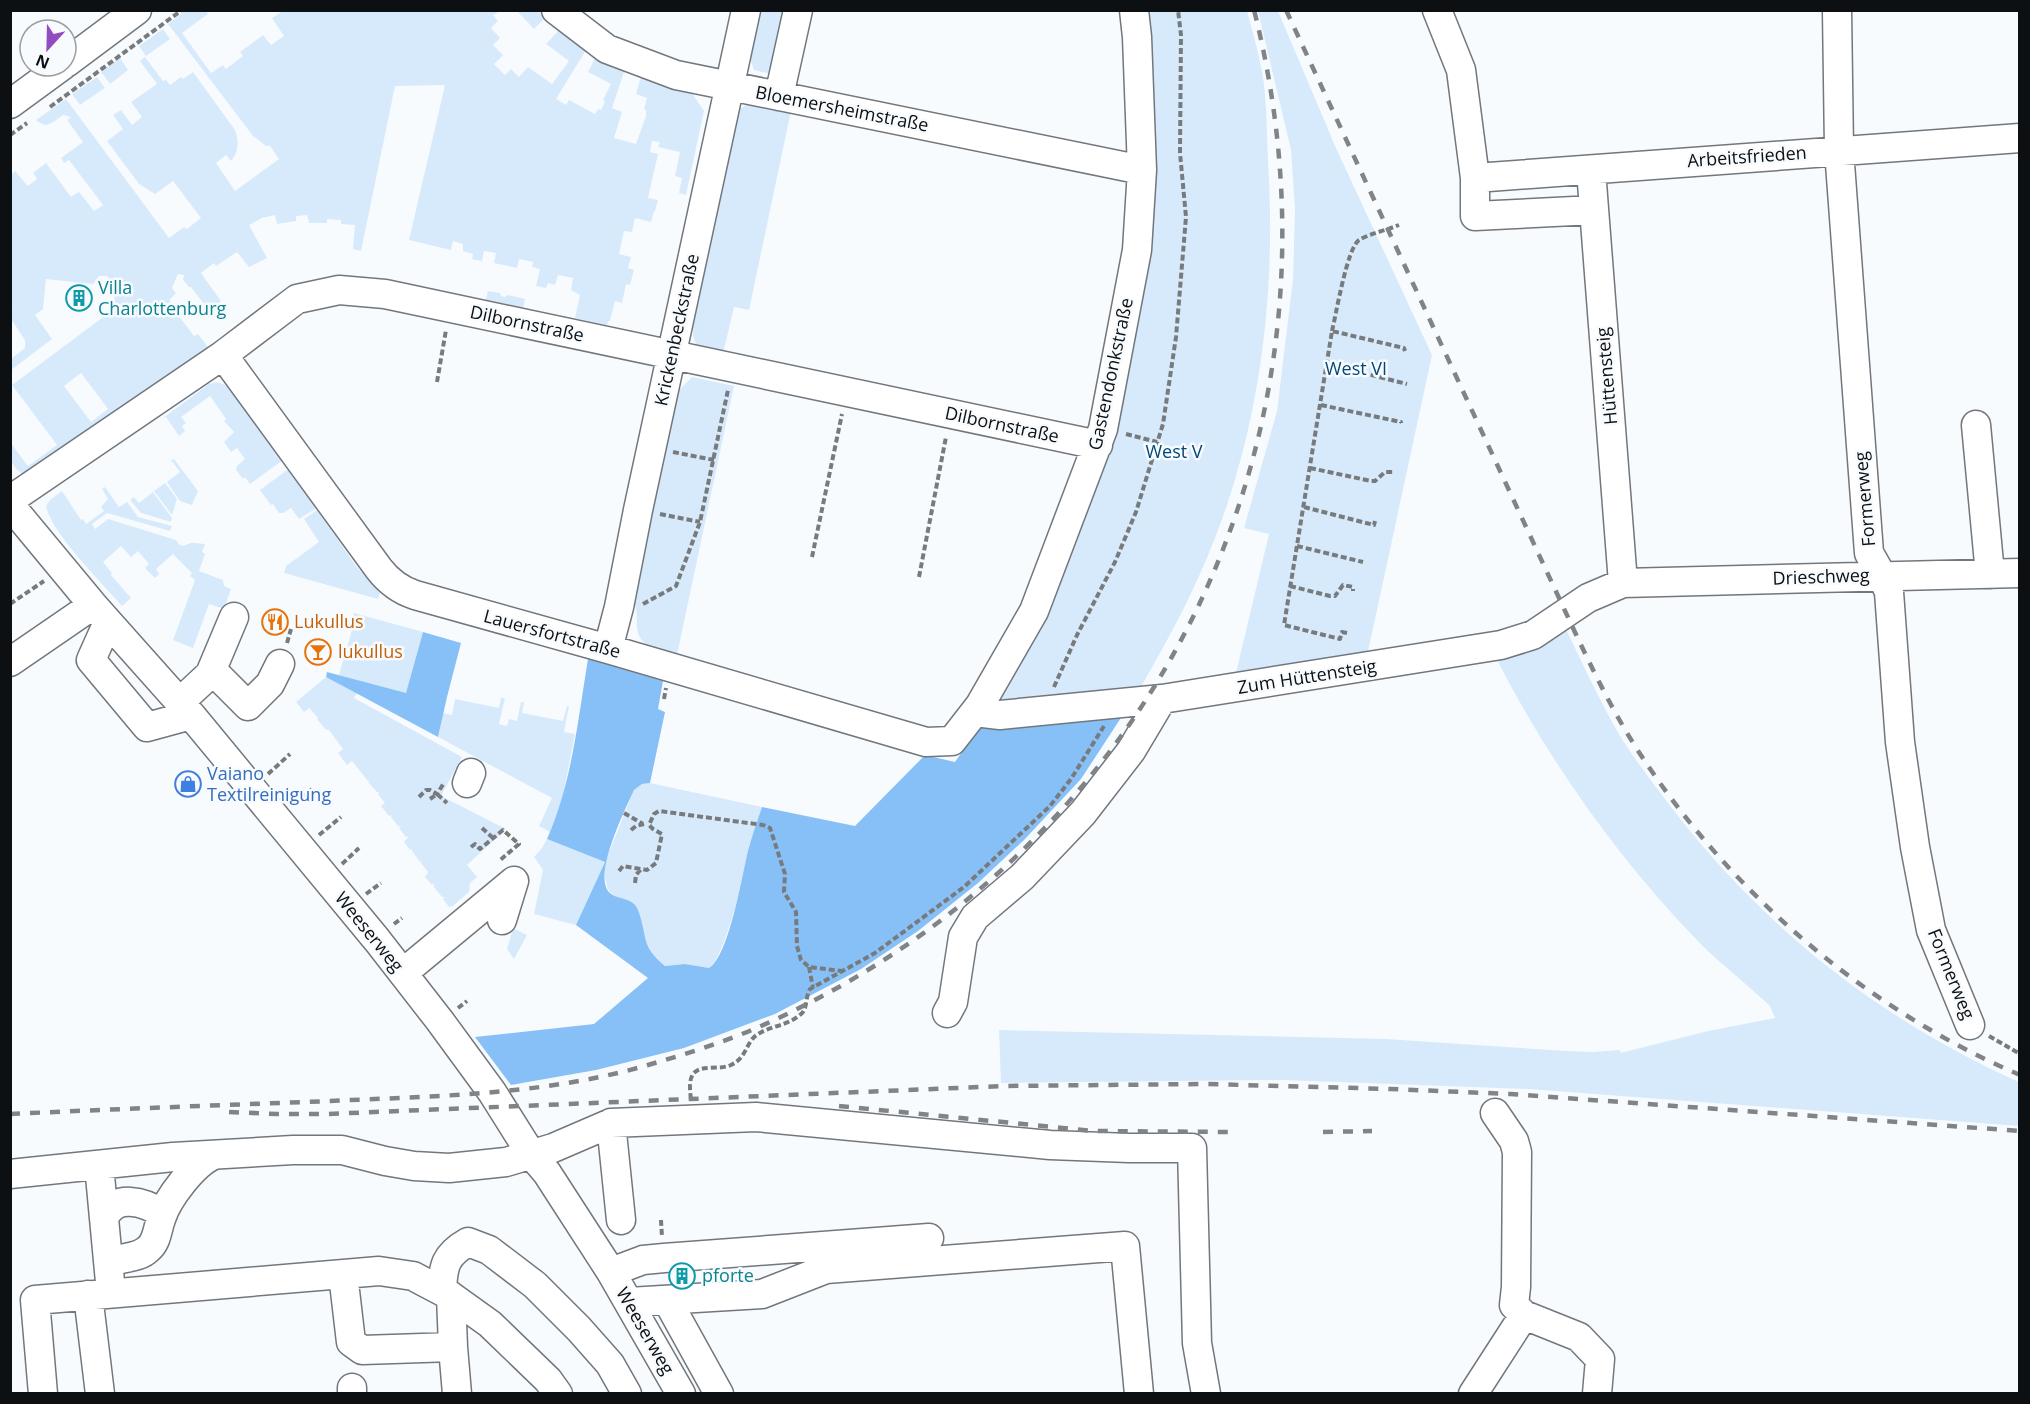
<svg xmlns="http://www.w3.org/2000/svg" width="2030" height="1404" viewBox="0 0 2030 1404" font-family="'Open Sans',sans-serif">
<rect width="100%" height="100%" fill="#f8fbfe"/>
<path fill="#d7eafc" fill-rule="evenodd" d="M479,10L481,12L483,11H501L493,15L498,21L491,28L500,38L493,45L503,55L494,64L505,75L511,69L519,77L528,67L552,84L569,61L546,44L559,30L586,50L556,99L566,105L569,100L595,114L598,109L601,110L605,102L603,100L611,84L588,72L595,58L597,57L625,69L612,108L622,112L614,138L636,144L646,116V110L644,109L647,98L636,94L641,76L690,90L704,111L686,195L679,193L682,178L675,176L680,152L658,147L660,142L652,141L650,152L658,154L648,198L658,200L655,211H654L651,222L635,218L632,232L624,231L619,254L631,257L628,268L634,270L630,285L626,284L622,303L615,301L610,321H608L607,325L575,318L580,295L571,290L573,278L558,275L555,285L548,283L546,288L536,286L540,269L532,267L533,262L519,259L517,268L494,263L496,253L484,251L482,261L472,259L473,254L463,251V244L453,241L451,250L409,240L445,85L395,86L361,251L353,249L355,225L341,224V220L327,219V223H309L307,215L296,216V221L277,224L275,215L262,218L249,225L267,258L249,267L237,252L216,266L214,263L201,273L221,301L214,306L212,305L207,308L191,287H189L183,280L184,275L178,274L172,288L176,293L169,300L171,301L169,303L194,336L198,334L208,347L40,473L26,476C9,466 11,460 10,442L28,466L57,445L12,385L114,309L115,287H110L111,280L107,276H99L93,284L46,279L43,309L35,315L52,339L11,370V359L25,348V340L11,319V307L13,305L11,306V172L12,174L15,171L28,186L37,179L33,173L46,163L71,197L79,192L94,211L103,205L69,160L64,163L61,158L83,142L67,120L71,117L63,115C53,122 47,130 36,120L66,99L169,238L184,227L187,229L201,218L173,181L155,194L139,184L107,141L123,129L113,115L121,110L132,125L142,117L131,102L157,84L140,61L145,57L163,81L166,80L170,85L181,77L183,79L193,72L235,130C239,141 239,152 231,161L226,155L216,163L235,191L279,159L270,146H266L253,136L168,24L185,11H206L208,14L182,33L211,73L223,65L226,69L243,56L240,52L263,35L271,45L284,36L272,18L283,11ZM81,373L108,409L91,422L64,386Z
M517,11H538L545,18L534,29Z
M759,11H789L775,75L754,70L750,58Z
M1147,11H1247C1254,37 1263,67 1265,94C1267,117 1267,140 1268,162C1277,302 1258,445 1200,574C1182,615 1159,655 1137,694L998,707V698L1124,392Z
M1258,11H1278L1336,148L1432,355L1366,661L1234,681L1269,534L1244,528L1277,411L1293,279L1295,210L1291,150Z
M163,29L170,39L146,56L139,46Z
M120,58L128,70L110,84L101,72Z
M97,77L105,88L80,105L72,94Z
M751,102L791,111L749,310L734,307L723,354L697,347L693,336V318L735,119L740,109Z
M488,291L500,293L501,296L505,297L508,295L525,299L522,313L485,304Z
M692,377L734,386L677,655C661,650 638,648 637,627C636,618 638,612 634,603L678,391Z
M217,382L230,387L283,460L250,484L245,477L243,479L236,470L237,466L245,459L237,448L231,452L224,442L234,432L224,421L226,419L210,396L181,417L186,423L182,426L185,431L179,436L166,417L163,418L209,384Z
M174,459L198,491L192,505L180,501L167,482L180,472L171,460Z
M290,468L318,507L299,519L291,508L283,513H279L273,504L271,505L260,490Z
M165,483L177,499L172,515L154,491Z
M105,487L119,507L127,502L138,517L172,526L170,531L107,513L92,524L95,529L108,519L176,540C181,548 183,546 191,543C195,542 201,544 205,544L202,552L205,554L199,571L223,580L224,586L231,589L224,609L209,604L193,648L173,640L195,580L190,576L192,573L173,554L156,569L159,574L155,578L145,568L149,564L138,551L131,557L121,546L103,562L112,573L111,575L131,598L122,606C103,584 51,533 46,506L50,500L62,491L81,520L83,519L86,524L104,511L101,507L108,499L102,489Z
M153,492L172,518L171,522L141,513L130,500L134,497L139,503Z
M317,510L356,566L380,593L378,599L284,573L286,566L319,542L304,519Z
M354,613L423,632L406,694L339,675L352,630L349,629Z
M1563,623C1580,658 1597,695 1616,729C1631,755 1650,779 1668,803C1760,925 1880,1020 2019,1082V1126L1528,1089L1282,1080L1001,1083L999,1030L1386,1039L1567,1051L1593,1052L1620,1050V1053L1708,1031L1775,1018L1770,1006C1745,982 1716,961 1692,935C1613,852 1545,755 1493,652Z
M326,677L357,693L354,698L462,757L441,796L506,829L467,865L477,877L470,883L469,892L453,906L449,907L443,899L445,897H442L434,887V883L432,885L425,877L428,872L421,863L422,861L420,862L412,851V849L410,850L404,842L409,836L406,837L399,828L401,827L398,826L391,817L392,815L389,816L381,806L385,803L378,794L379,792H377L368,782L370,780L368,781L352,761L347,765L338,753L343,749L328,729L326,730L317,719L318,718L310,709V708L304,712L296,702Z
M501,698H505L499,724L507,726L509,719L517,721L521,702H524L522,713L563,721L567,706H569L564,732L575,734L562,800L550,832L539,826L552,798L438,737L443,713L452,715L455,699L499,708Z
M650,783L762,807C753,835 728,956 709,968L685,964L665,966C643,947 644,934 637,907C609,892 606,898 604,864L576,925L534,914L543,870L534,857L542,848L547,839L605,862L634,790L642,784Z
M513,928L527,935L514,959L507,949Z"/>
<path fill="#87c0f6" d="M423,632L461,643L447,697L438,737L326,677L327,672L406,693Z
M588,659L663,681L658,709L665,712L650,783L642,784L634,790C625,810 594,872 608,891C616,901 633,896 638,910C648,937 640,945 665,966L685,964L709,968C729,956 742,876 748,851C752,836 757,822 762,807L855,826L925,755L955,762L984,720L1130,704L1081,779L1024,840L978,883L918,931L861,969L775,1014L684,1048L596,1070L511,1085L475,1037L594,1024L648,978L576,925L605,862L547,839C572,783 578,719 588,659Z"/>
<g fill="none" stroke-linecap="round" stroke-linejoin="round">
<g stroke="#71777d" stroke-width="31">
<path id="minor" d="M556,10L607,49L676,75L1142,170
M1437,10L1461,70L1475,178V216L1594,210
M1837,10L1839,150L1869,553L1882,576L1889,592L1900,742L1915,847L1931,930L1970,1025
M66,63L137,10
M779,96L798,10
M10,104L62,66
M1591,170L1623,583
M1475,178L2020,138
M223,355L379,569C389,582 400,590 415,595L608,649L926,742L952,741L980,705L1034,611L1103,429L1137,250L1142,170L1137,37L1134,10
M1976,425L1990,574
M10,500L223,355L297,299L339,290L385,294L1098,445
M10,505L93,605L191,715L377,940L440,1021L492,1092L531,1154L547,1173L611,1272L681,1394
M108,622L91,660L147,727L191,715
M608,649L619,607L638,510L746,10
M10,662L93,605
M210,674L234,617
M180,702L210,674L219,677L248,706L270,684L280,664
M975,712L1000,715L1162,699L1501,645L1533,635L1588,598L1623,583L2020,573
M467,783L471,773
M403,973L514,881L502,920
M947,1013L953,1002L963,937L975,917L1022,877L1083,813L1131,751L1162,699
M611,1123L621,1220
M99,1165L110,1282
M10,1174L173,1157L293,1150H342L385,1161L414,1166L449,1168L506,1162L553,1148L611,1123L756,1117L1050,1145L1129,1148H1192L1197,1343L1206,1394
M104,1219C114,1192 145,1202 163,1214
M121,1259C130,1257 141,1256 148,1249C157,1242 157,1230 161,1219C167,1199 194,1163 214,1155
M611,1272L643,1260L664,1258L929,1238
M343,1274L351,1342L362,1350L453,1347
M442,1291C443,1266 445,1255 468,1242L489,1250L535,1285L579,1329L610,1364L627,1394
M88,1295L100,1394
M451,1296L453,1347L457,1394
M667,1300L719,1394
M629,1302L762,1294L826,1269L1125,1246L1139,1394
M1524,1315L1579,1337L1600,1359L1597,1394
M352,1388V1394
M43,1394L35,1300L379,1271L413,1276L451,1296L490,1324L548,1380L558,1394
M1473,1394L1524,1315L1514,1305L1516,1287L1517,1152L1514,1141L1495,1113"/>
</g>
<path stroke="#787b7d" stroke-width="4" stroke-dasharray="6 3" stroke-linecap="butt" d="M50,107L182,10
M10,135L27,123
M1332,331C1336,315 1347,248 1359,240C1369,234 1387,230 1399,225
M1327,364L1407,384
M437,382L446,330
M1321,405L1401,422V423
M1126,434L1157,442
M673,452L714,460
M1310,468L1371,481H1375L1385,472H1393V474
M1304,507L1374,525L1375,521
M660,514L700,522
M1297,546L1363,562
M812,557L842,414
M919,577L946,437
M1290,586L1330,596H1335L1343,585L1353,587V591
M10,604L44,581
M643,604L676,586L700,522L728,390
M1347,633L1342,632L1340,639L1284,625L1332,331L1404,348L1405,351
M287,643L291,629
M1054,687L1077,635L1115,562L1136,512L1163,424L1176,337L1186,217L1180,153L1181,35L1178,10
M664,699L666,688
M268,774L290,754
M419,797L426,790H430L437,794L444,783
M430,799L437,794L447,803
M295,804L312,789
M624,813L643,824
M482,828L493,838
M631,830L636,826L644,824
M319,835L341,817
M471,847L475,844L480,849L503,830L519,844L499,861
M342,864L359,848
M619,871L623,866L647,870L656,863L662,834L653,829L649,825L654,814L659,811L763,825L770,828L785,874L784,892L796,912L797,946L801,960L809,967L842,971
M635,883L636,875L641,869
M366,894L381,883
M394,924L402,918
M809,967L813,988
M458,1008L467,1001
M1989,1036L2020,1054
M691,1099C690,1091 688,1078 695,1072C703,1065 720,1070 731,1065C747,1058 746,1041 758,1034C771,1026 789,1025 801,1014C808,1008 805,997 810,989L875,953L964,887L1050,806L1071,779L1104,726
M661,1220L662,1237"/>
<use href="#minor" stroke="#fff" stroke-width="28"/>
<path stroke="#818487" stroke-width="4.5" stroke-dasharray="10 10" stroke-linecap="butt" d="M1286,10L1566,613C1587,658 1608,703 1635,746C1726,889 1863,1008 2020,1075
M839,1106L1094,1131L1234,1132
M229,1112L277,1114H326L1005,1086L1206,1084L1391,1089L1510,1094L2020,1131
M10,1114C117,1109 224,1105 330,1101C437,1096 545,1095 648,1065C686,1054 725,1042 761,1026C1158,850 1361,431 1254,10
M1323,1132L1372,1131"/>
</g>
<defs>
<g id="building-ring" transform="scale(1.35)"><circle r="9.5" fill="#f8fbfe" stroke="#0f9aa8" stroke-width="1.5"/><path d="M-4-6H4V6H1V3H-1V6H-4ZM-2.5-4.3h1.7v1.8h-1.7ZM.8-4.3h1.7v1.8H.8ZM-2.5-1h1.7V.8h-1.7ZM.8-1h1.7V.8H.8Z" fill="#0f9aa8"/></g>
<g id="restaurant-ring" transform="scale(1.35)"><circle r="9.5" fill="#f8fbfe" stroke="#e8710a" stroke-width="1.5"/><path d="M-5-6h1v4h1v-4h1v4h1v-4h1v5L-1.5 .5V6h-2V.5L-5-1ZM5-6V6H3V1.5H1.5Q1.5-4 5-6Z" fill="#e8710a"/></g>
<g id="bar-ring" transform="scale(1.35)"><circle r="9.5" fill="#f8fbfe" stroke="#e8710a" stroke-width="1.5"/><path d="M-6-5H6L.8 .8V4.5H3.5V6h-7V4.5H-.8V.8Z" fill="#e8710a"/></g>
<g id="shop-ring" transform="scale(1.35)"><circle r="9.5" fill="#f8fbfe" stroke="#3f7fe0" stroke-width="1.5"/><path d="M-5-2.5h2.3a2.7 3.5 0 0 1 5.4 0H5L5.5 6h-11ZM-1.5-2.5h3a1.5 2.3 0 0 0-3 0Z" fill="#3f7fe0"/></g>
</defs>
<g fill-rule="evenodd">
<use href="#building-ring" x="79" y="298"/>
<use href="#restaurant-ring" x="275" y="622"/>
<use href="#bar-ring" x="318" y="652"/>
<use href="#shop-ring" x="188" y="784"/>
<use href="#building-ring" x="682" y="1276"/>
</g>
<g text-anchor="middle" stroke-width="5" stroke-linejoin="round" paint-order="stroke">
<g font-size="18" fill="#0d1012" stroke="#f8fbfe">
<text transform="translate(842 109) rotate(11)" y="6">Bloemersheimstraße</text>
<text transform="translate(1747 157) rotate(-4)" y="6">Arbeitsfrieden</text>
<text transform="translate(527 324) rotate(12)" y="6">Dilbornstraße</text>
<text transform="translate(677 330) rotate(-78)" y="6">Krickenbeckstraße</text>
<text transform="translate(1111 374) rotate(-78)" y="6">Gastendonkstraße</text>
<text transform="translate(1607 376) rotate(-95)" y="6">Hüttensteig</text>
<text transform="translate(1002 425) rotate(12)" y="6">Dilbornstraße</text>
<text transform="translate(1865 499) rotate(-95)" y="6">Formerweg</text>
<text transform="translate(1821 577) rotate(-2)" y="6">Drieschweg</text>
<text transform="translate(552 634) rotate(15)" y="6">Lauersfortstraße</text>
<text transform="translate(1307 677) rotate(-9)" y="6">Zum Hüttensteig</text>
<text transform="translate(369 932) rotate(51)" y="6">Weeserweg</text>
<text transform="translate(1951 974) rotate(68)" y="6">Formerweg</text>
<text transform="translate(645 1331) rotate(60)" y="6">Weeserweg</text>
</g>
<g font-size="18" fill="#0d838f" stroke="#f8fbfe" text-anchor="start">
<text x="98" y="294">Villa<tspan x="98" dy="21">Charlottenburg</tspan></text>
<text x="702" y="1282">pforte</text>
</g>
<g font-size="18" fill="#034778" stroke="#f8fbfe">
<text x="1356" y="375">West VI</text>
<text x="1174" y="458">West V</text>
</g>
<g font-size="18" fill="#c56008" stroke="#f8fbfe" text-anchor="start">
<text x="294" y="628">Lukullus</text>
<text x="338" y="658">lukullus</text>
</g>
<g font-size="18" fill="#366cbe" stroke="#f8fbfe" text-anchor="start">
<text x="207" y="780">Vaiano<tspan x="207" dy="21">Textilreinigung</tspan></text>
</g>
</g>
<rect width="2030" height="1404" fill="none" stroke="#0d1012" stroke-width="24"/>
<g transform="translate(48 48) rotate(202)"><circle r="28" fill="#f8fbfe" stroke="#9a9da0" stroke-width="1.5"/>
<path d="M0-4.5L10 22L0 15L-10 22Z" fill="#924cbf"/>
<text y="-9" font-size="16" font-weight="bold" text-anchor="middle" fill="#0d1012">N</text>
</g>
</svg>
